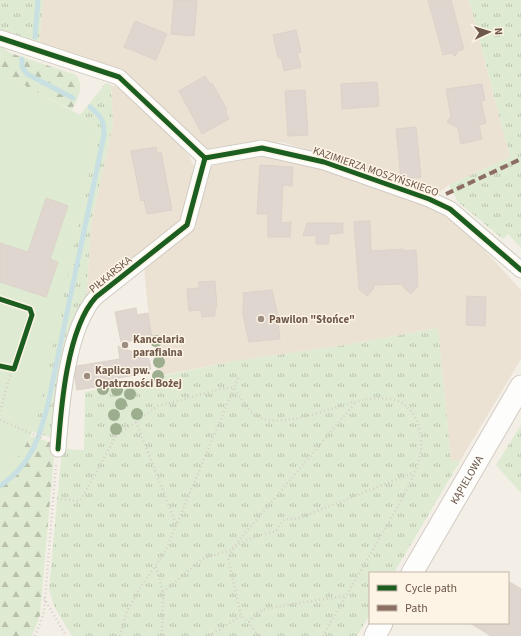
<svg xmlns="http://www.w3.org/2000/svg" width="521" height="636" viewBox="0 0 521 636" font-family="'Source Sans 3',sans-serif">
<defs>
<pattern id="grass-tufts" width="24" height="20" patternUnits="userSpaceOnUse"><rect width="24" height="20" fill="#dfead2"/><path d="M3 7l-1-3M5 7V3M7 7l1-3M15 17l-1-3M17 17v-4M19 17l1-3" fill="none" stroke="#b9c0ac"/></pattern>
<pattern id="forest-firs" width="22" height="20" patternUnits="userSpaceOnUse"><rect width="22" height="20" fill="#dfead2"/><path d="M5 1l3.5 6h-7zM16 11l3.5 6h-7z" fill="#b9c0ac"/></pattern>
</defs>
<rect width="100%" height="100%" fill="#f3efe6"/>
<path fill="#ece2d4" d="M43,0H469L510,157L449,185L440,192L430,191L346,162L282,142L207,150L137,85L39,46Z
M111,85L123,89L142,103L189,156L197,173L184,219L86,305L91,224L113,124Z
M268,153L327,169L440,212L467,231L521,290V359L460,461L451,460L438,328L345,345L235,361L158,376L148,309L144,267L196,227V206L204,178L212,166L242,156Z"/>
<path fill="url(#grass-tufts)" d="M0,0H43L39,46L0,31Z
M469,0H521V248L508,234L503,239L458,202L449,185L510,157Z
M106,83L111,85L113,124L91,224L86,305L55,439L33,432L82,209L98,127L80,115Z
M438,328L451,460L460,461L394,573H370V614L357,636H72L54,606L49,589L62,449L84,450L85,392L235,361L345,345Z
M521,425V493L496,465Z"/>
<path fill="url(#forest-firs)" d="M0,46L10,53L76,75C85,87 78,98 72,110L27,87L1,70Z
M31,436L55,444L40,615L32,636H0V474L14,462Z"/>
<path fill="#dfead2" d="M0,55L2,70L27,87L80,115L98,127L82,209L36,423C31,437 14,469 0,474Z"/>
<g fill="none" stroke-linecap="round" stroke-linejoin="round">
<path stroke="#c9e0e2" stroke-width="5" d="M35,37L38,0
M22,59V67L27,74L73,98
M0,486C31,465 39,439 48,404L104,135C104,120 102,117 90,107"/>
</g>
<path fill="#dfd7cf" stroke="#dbd2c9" d="M174,0L197,1L194,36L171,34Z
M428,0H451L464,49L458,51L455,56L451,53L443,55Z
M135,21L167,34L156,60L124,47Z
M296,30L301,52L297,53L301,67L284,71L281,57L278,58L273,35Z
M205,76L210,84L212,83L227,110L225,111L229,119L202,134L179,91Z
M377,82L379,106L342,109L341,84Z
M482,84L485,100L481,101L486,123L479,125L482,139L461,144L458,128L447,122L451,117L446,89Z
M305,90L308,135L288,136L285,91Z
M416,127L421,177L401,179L396,129Z
M156,147L157,153L161,152L172,210L147,214L144,200L141,201L131,151Z
M260,165L293,167L292,186L283,185L281,223L291,222L290,237H268V214H257Z
M46,198L68,206L50,259L58,262L46,297L0,282V243L28,252Z
M370,221L371,251L403,249V251L416,250L418,286L411,294L403,287V284L374,285V288L367,296L359,289L354,222Z
M307,223H343V233L329,234V244H316V235L303,236Z
M215,281L217,308H215V316L202,317L201,310L189,311L187,289L199,288V282Z
M272,290L277,312L280,339L249,342L243,315V305H244L243,293Z
M467,296L486,297L485,326L466,325Z
M136,308L137,315L148,313L152,338L121,342L115,312Z
M118,346L149,359L151,369L147,373L101,381V386L77,390L75,378L77,366L120,359Z
M508,581L521,589V636H491L470,623H508Z"/>
<g fill="none" stroke-linecap="round" stroke-linejoin="round">
<g stroke="#d1cac2" stroke-width="17">
<path id="street" d="M0,38L119,77L205,158L262,148L324,162L429,199L450,209L521,270
M58,449C61,407 67,328 96,297L187,225L205,158"/>
</g>
<g stroke="#d3cbc3" stroke-width="23">
<g id="secondary">
<path id="s1" d="M412,573L521,386"/>
<path d="M375,636L382,623"/>
</g>
</g>
<path stroke="#d5cfc9" stroke-width="2.5" stroke-dasharray="1 3" stroke-linecap="butt" d="M0,411L12,369
M0,420L44,439
M136,422L176,524
M53,498L78,501L82,498L116,436L158,406L225,388H234C241,397 247,411 257,416C301,440 394,359 418,424C422,435 422,450 419,460C413,481 400,502 390,520C368,559 345,597 323,636
M156,567L163,592L162,636
M163,592L202,559L231,550L355,403
M44,598L66,636
M249,622L258,612L268,608L345,596
M35,636L44,612L56,464
M120,636L126,613L140,588L165,552L239,376
M209,636L241,616
M258,636L249,622L241,616L228,558C234,540 259,536 276,531C287,512 285,523 302,517L413,473"/>
<use href="#street" stroke="#fdfdfb" stroke-width="15"/>
<use href="#secondary" stroke="#fdfdfb" stroke-width="21"/>
<path stroke="#8d6e63" stroke-width="4" stroke-dasharray="8 4" stroke-linecap="butt" d="M446,194L521,159"/>
<g stroke="#fdf4e6" stroke-width="8">
<path id="cycleway" d="M0,38L119,77L205,158L262,148L324,162L429,199L450,209L521,270
M0,299L30,309L32,315L14,369L0,366
M58,449C61,407 67,328 96,297L187,225L205,158"/>
</g>
<use href="#cycleway" stroke="#1b5e20" stroke-width="5"/>
</g>
<g fill="#9cae8e">
<circle cx="156" cy="341" r="6"/>
<circle cx="159" cy="362" r="6"/>
<circle cx="158" cy="376" r="6"/>
<circle cx="103" cy="389" r="6"/>
<circle cx="117" cy="390" r="6"/>
<circle cx="130" cy="394" r="6"/>
<circle cx="121" cy="404" r="6"/>
<circle cx="137" cy="414" r="6"/>
<circle cx="114" cy="415" r="6"/>
<circle cx="116" cy="429" r="6"/>
</g>
<g fill="#9d8d81" stroke="#fdf4e6" stroke-width="1.5">
<circle cx="261" cy="319" r="4"/>
<circle cx="125" cy="345" r="4"/>
<circle cx="87" cy="376" r="4"/>
</g>
<g text-anchor="middle" stroke-width="3" stroke-linejoin="round" paint-order="stroke">
<g font-size="11" fill="#6e584a" stroke="#fdf4e6">
<text transform="translate(376 171) rotate(19)" y="4">KAZIMIERZA MOSZYŃSKIEGO</text>
<text transform="translate(110 274) rotate(-39)" y="4">PIŁKARSKA</text>
<text dy="4" stroke="none"><textPath href="#s1" startOffset="108">KĄPIELOWA</textPath></text>
</g>
<g font-size="11" font-weight="bold" fill="#6e584a" stroke="#fdf4e6" text-anchor="start">
<text x="269" y="323">Pawilon "Słońce"</text>
<text x="133" y="343">Kancelaria<tspan x="133" dy="13">parafialna</tspan></text>
<text x="95" y="374">Kaplica pw.<tspan x="95" dy="13">Opatrzności Bożej</tspan></text>
</g>
</g>
<rect x="369" y="572" width="140" height="52" fill="#fdf4e6" stroke="#c4b6a8"/>
<rect x="377" y="585" width="20" height="6" fill="#1b5e20" stroke="#c4b6a8"/>
<text x="405" y="592" font-size="12" fill="#6e584a">Cycle path</text>
<rect x="377" y="605" width="20" height="6" fill="#8d6e63" stroke="#c4b6a8"/>
<text x="405" y="612" font-size="12" fill="#6e584a">Path</text>
<g transform="translate(489 32) rotate(86)" stroke="#fdf4e6" stroke-width="3" paint-order="stroke">
<path d="M0-3L7 15L0 10L-7 15Z" fill="#6e584a"/>
<text y="-6" font-size="11" font-weight="bold" text-anchor="middle" fill="#6e584a">N</text>
</g>
</svg>
